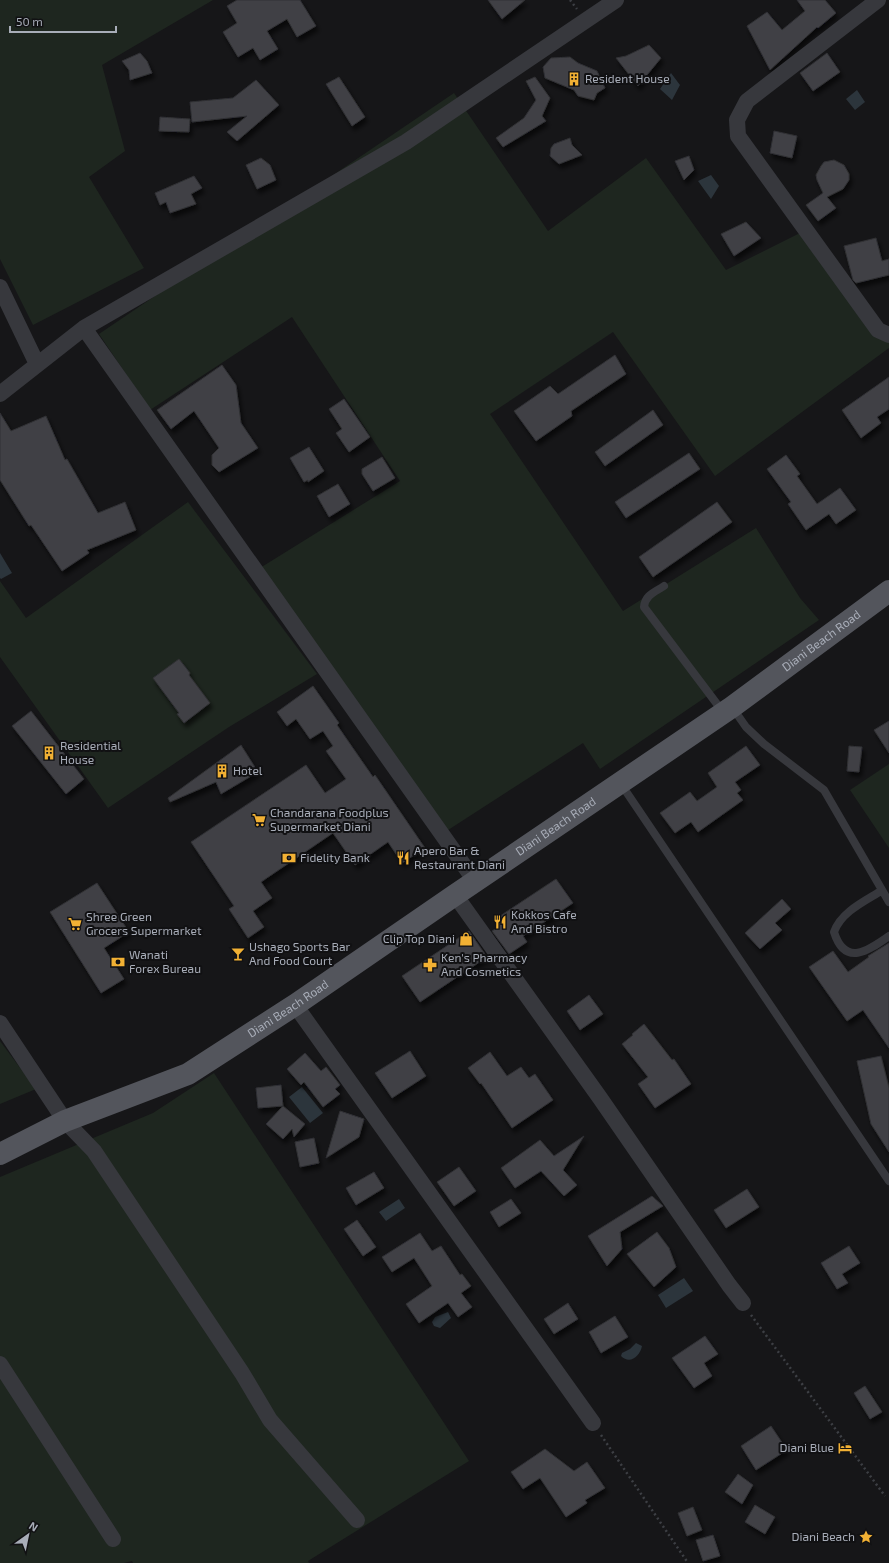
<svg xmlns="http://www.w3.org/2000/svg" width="889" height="1563" viewBox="0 0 889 1563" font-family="'Exo 2',sans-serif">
<defs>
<filter id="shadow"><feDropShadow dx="2.5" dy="4.5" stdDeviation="2" flood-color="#0009"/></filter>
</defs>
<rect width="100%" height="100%" fill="#161618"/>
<path fill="#1e261f" d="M0,0H213L102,65L125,151L89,177L144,268L33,325L0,259Z
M454,93L548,231L646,158L726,270L806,230L889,343V348L715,476L613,332L490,414L623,611L756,528L800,598L819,620L600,769L583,743L445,832L260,568L400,481L292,317L150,410L99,334Z
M188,502L317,674L229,727L108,808L0,657V581L26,618Z
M889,764V848L850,790Z
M0,1041L36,1089L0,1104Z
M214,1073L469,1461L308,1561L309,1563H133L132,1561L124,1563H0V1177L153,1113Z"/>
<path fill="#2c353c" d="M671,73L680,85L672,100L660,89Z
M857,90L865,102L855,110L846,99Z
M711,175L719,186L711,199L698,181Z
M0,553L12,573L1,579L0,578Z
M302,1087L323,1113L310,1123L289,1097Z
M399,1199L405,1208L386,1221L379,1212Z
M684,1278L693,1291L666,1308L658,1295Z
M448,1312L451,1318L440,1328L434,1326L432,1322L435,1317Z
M636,1343L642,1346C640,1356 630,1365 621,1356L622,1353L630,1349Z"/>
<path fill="#404145" stroke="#303034" filter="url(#shadow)" d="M237,0H300L316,26L297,37L287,19L267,31L278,49L260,60L253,48L238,57L223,32L237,23L227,6Z
M488,0H525L502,19Z
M797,0H825L836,13L818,28L817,27L770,70L747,26L767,12L782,30L805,11Z
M649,45L661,58L638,86L616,58L626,56Z
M140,53L147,61L152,73L130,80L129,70L122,61Z
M827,53L840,72L813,91L800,73Z
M570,57L578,63L597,71L605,88L597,93L594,100L578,96L574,90L545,78L543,67L551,58Z
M339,77L365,117L352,126L326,84Z
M535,77L550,98L542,116L546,121L503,147L496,138L524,118L536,100L526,81Z
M256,80L279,105L237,141L227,132L247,116L192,122L190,102L233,98Z
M160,117L190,119L189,132L159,131Z
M774,131L797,136L792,158L770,153Z
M570,138L572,145L582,155L559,164L550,156L551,148L554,144Z
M689,156L694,170L684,180L675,161Z
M261,158L270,165L276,180L257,189L246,165Z
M834,160L844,165L849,174V180L843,189L827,197L836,208L818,221L806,205L823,193L817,180L816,175L821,166L824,162Z
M194,176L202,188L191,194L196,204L170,213L166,202L160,205L155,193Z
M746,222L761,238L734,256L721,234Z
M876,238L882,261L889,259V275L856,283L853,280L844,246Z
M615,355L626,374L571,411L572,416L536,441L514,411L550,386L558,394Z
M222,365L236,385L241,423L258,448L219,472L212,465V455L219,448L194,411L171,429L157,410Z
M889,377V409L877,417L881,423L861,438L842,410Z
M344,399L370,437L349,452L336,433L342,429L329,409Z
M653,410L663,425L605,466L595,452Z
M0,413L11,431L46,416L65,460L67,459L98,513L125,502L136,530L87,550L89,553L62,571L31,525L29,526L0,480Z
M309,447L324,471L308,482V480L304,482L290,458Z
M689,453L700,469L626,518L615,502Z
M786,455L800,474L797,476L817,504L840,488L856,510L836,524L829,514L806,530L788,504L791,502L767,469Z
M382,457L395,478L373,491L362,474V469Z
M338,484L350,504L329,517L317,496Z
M717,502L732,522L653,577L639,557Z
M179,659L190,673L189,675L210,703L184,723L177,714L179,713L153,678Z
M313,686L339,723L337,725L373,777L375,775L425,848L402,863L388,842L355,865L333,833L261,882L272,898L253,911L264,927L248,938L229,909L234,906L191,842L306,765L325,793L346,779L326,751L333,746L323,731L310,739L296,719L287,726L277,712Z
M31,711L84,779L66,794L12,726Z
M889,721V753L874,730Z
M241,745L258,772L221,794L216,782L170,802L168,798Z
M746,746L760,765L735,782L741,790L737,793L743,800L698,832L691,822L675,833L660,813L690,792L697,801L717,787L708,773Z
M849,746L862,747L859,772L847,771Z
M556,879L573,903L523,936L527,942L509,954L492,931L499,927L494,920Z
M97,883L129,932L104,948L124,979L101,993L50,912Z
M782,899L791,909L775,923L782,930L760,949L745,933Z
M469,931L487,957L420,1002L402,976Z
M889,943V1048L863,1010L847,1021L809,967L833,951L848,972L869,957L868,956Z
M589,995L603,1014L580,1030L567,1011Z
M644,1024L672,1060L674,1059L691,1084L655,1108L638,1084L648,1077L622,1044L633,1035L632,1034Z
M410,1051L426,1076L392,1098L375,1073Z
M490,1052L507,1076L521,1067L529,1078L535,1074L553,1100L512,1128L481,1083L480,1084L468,1068Z
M305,1053L321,1071L326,1067L340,1085L335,1089L340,1094L323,1107L304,1082L301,1085L287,1069Z
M881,1056L889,1088V1152L871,1124L857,1061Z
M281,1085L283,1106L258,1108L256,1088Z
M283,1106L305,1124L294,1137L292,1129L283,1139L266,1124Z
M340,1111L364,1119L359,1137L326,1158Z
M584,1136L563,1170L577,1185L564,1196L541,1171L515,1188L501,1168L540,1140L554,1156Z
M314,1138L319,1163L300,1167L295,1142Z
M459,1167L476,1191L454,1206L437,1182Z
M374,1172L384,1188L356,1205L346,1188Z
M747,1189L759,1207L726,1228L714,1210Z
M652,1196L663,1206L620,1232L622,1249L607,1266L588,1236Z
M511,1199L521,1213L499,1227L490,1212Z
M357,1220L376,1247L363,1256L344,1229Z
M657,1232L669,1248L676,1267L654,1287L627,1254Z
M420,1233L432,1251L441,1246L460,1275L462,1274L471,1286L461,1293L472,1307L458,1317L448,1303L419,1323L406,1304L432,1286L414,1258L392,1272L382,1257Z
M849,1246L860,1263L842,1274L848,1283L837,1289L821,1263Z
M568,1303L578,1319L554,1334L544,1319Z
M615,1316L628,1337L601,1353L589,1332Z
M705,1336L718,1354L704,1363L712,1376L694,1388L672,1358Z
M865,1386L882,1412L870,1419L854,1393Z
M771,1426L787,1450L756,1470L741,1446Z
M545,1449L574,1471L587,1462L605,1488L585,1500L587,1503L566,1517L540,1478L523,1489L511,1472Z
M738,1474L753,1485L742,1504L725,1492Z
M755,1505L775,1517L765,1534L745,1522Z
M693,1507L702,1530L687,1536L678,1513Z
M713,1535L720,1556L703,1561L696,1540Z"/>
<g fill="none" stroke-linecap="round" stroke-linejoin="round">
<path stroke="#3d3f44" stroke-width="2.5" stroke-dasharray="2 3" stroke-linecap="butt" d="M570,0L577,9
M751,1315L885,1496
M601,1435L688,1563"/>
<path stroke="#37383d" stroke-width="8" d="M664,586C655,592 645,595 644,607L723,712
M732,707L746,727L764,744L824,790L889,902
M621,784L889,1181
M881,891C865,901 841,912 834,932C845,967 868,951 889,936"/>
<path stroke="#37383d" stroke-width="16" d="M878,0L747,101L737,120L738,136L878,330L889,335
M0,287L37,364
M84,328L475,881
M0,394L84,328L406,142L616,0
M455,895L600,1098L729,1285L743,1303
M295,1005L593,1423
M0,1023L65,1121L94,1151L242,1373L270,1420L357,1520
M0,1364L113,1539"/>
<path stroke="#53555c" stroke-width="22" id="s1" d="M0,1154L65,1121L188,1074L295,1005L455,895L732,707L889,591"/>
</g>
<defs>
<g id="building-bare" transform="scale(1.08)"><path d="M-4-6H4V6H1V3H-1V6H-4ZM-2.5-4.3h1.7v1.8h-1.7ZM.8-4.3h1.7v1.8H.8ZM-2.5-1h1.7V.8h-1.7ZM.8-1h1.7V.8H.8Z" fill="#f2b134" stroke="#111113" stroke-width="2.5" paint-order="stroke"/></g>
<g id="supermarket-bare" transform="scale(1.08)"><path d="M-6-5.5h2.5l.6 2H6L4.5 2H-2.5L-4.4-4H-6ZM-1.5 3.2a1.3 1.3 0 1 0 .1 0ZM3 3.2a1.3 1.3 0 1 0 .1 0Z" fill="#f2b134" stroke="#111113" stroke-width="2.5" paint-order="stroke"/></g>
<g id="bank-bare" transform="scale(1.08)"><path d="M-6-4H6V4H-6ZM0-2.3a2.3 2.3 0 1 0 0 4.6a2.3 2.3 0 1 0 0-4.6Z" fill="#f2b134" stroke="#111113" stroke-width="2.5" paint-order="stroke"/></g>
<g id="restaurant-bare" transform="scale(1.08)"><path d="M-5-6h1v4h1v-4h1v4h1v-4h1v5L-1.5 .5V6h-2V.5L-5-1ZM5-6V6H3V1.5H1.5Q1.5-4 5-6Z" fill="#f2b134" stroke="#111113" stroke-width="2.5" paint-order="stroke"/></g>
<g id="shop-bare" transform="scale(1.08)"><path d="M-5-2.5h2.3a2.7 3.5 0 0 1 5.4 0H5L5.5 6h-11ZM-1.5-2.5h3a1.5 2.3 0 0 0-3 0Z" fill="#f2b134" stroke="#111113" stroke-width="2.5" paint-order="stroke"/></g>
<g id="bar-bare" transform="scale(1.08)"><path d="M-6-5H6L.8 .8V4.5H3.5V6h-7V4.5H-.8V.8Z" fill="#f2b134" stroke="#111113" stroke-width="2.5" paint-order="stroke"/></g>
<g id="pharmacy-bare" transform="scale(1.08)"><path d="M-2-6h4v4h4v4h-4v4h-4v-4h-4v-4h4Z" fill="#f2b134" stroke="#111113" stroke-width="2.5" paint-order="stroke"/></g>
<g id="hotel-bare" transform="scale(1.08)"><path d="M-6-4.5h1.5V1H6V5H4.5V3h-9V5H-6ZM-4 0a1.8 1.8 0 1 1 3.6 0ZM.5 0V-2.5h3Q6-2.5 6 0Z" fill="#f2b134" stroke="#111113" stroke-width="2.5" paint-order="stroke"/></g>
<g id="sight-bare" transform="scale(1.08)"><path d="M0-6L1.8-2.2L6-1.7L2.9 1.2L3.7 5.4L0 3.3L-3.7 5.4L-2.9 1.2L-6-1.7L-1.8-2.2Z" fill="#f2b134" stroke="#111113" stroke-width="2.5" paint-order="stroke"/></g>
</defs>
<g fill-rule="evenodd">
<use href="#building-bare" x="574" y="79"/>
<use href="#building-bare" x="49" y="753"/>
<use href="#building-bare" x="222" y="771"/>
<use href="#supermarket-bare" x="259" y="820"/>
<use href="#bank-bare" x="289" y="858"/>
<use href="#restaurant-bare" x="403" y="858"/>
<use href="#restaurant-bare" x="500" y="922"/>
<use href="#supermarket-bare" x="75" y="924"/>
<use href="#shop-bare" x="466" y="939"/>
<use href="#bar-bare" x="238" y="954"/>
<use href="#bank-bare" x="118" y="962"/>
<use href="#pharmacy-bare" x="430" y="965"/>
<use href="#hotel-bare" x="845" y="1448"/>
<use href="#sight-bare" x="866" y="1537"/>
</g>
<g text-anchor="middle" stroke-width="4" stroke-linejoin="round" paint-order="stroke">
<g font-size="12" fill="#a8adb8" stroke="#111113" text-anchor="start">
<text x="585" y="83">Resident House</text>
<text x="60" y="750">Residential<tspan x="60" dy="14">House</tspan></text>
<text x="233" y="775">Hotel</text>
<text x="270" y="817">Chandarana Foodplus<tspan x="270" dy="14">Supermarket Diani</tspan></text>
<text x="414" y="855">Apero Bar &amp;<tspan x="414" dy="14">Restaurant Diani</tspan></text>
<text x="300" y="862">Fidelity Bank</text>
<text x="511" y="919">Kokkos Cafe<tspan x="511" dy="14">And Bistro</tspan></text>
<text x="86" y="921">Shree Green<tspan x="86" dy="14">Grocers Supermarket</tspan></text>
<text x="455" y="943" text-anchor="end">Clip Top Diani</text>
<text x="249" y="951">Ushago Sports Bar<tspan x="249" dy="14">And Food Court</tspan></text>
<text x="129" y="959">Wanati<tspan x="129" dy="14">Forex Bureau</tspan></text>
<text x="441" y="962">Ken's Pharmacy<tspan x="441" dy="14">And Cosmetics</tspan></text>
<text x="834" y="1452" text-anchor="end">Diani Blue</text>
<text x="855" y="1541" text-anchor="end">Diani Beach</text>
</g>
<g font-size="12" fill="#a8adb8" stroke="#111113">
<text dy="4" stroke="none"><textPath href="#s1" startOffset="972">Diani Beach Road</textPath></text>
<text dy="4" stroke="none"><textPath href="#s1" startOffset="648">Diani Beach Road</textPath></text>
<text dy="4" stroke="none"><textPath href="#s1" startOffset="324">Diani Beach Road</textPath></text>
</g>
</g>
<g transform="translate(28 1535) rotate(33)" stroke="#111113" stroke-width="3" paint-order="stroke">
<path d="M0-3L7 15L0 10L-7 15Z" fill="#a8adb8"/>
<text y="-6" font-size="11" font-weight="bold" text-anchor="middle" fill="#a8adb8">N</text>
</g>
<path d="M10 26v6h106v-6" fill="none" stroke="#a8adb8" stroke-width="2"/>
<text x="16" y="26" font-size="12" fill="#a8adb8" stroke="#111113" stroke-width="3" paint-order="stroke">50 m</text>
</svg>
